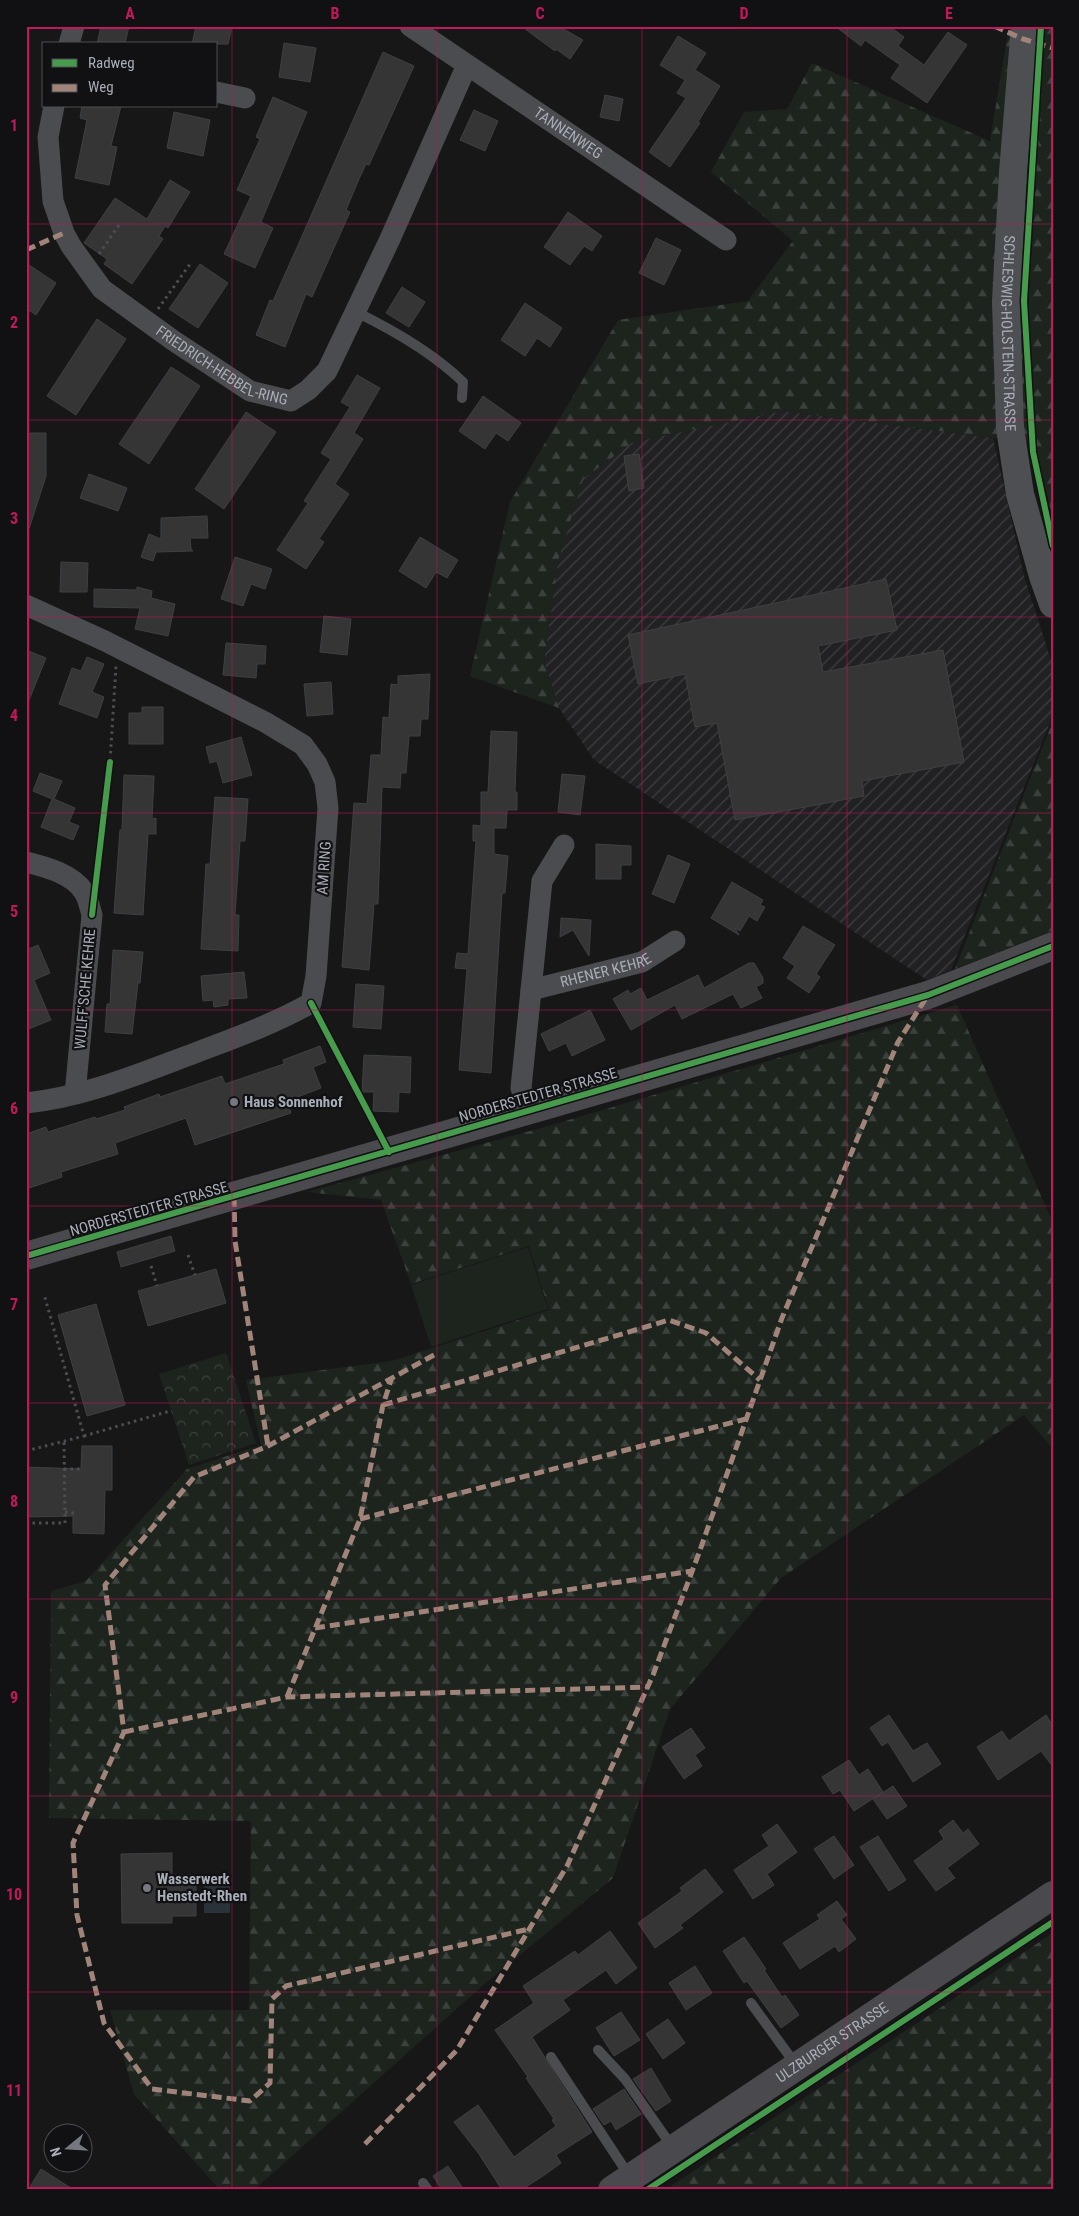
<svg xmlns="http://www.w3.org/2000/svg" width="1079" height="2216" viewBox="0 0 1079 2216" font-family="'Roboto Condensed',sans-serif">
<defs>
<pattern id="industrial-furrows" width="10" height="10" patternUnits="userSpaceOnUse" patternTransform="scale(1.25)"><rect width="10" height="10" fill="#212123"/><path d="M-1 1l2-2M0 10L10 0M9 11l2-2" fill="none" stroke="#3e3f41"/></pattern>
<pattern id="forest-firs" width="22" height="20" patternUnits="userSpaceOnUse" patternTransform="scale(1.25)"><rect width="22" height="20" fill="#1d241e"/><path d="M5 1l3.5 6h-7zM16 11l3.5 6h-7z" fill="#3b413d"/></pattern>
<pattern id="park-crowns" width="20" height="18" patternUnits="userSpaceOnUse" patternTransform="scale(1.25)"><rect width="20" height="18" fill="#1d241e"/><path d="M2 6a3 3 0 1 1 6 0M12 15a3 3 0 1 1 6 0" fill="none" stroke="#3b413d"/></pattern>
</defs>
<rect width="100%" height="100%" fill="#171717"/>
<path fill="url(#industrial-furrows)" d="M782,411L993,438L1024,576L1053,666V715L951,970L927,980L594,760L559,708L544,662L558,561L583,478L633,442Z"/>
<path fill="url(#forest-firs)" d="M1009,26H1053V519L1034,443L782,411L633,442L583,479L558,561L544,662L559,708L470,676L510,502L618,320L748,301L793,241L711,172L744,112L787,109L812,63L990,141Z
M1053,721V930L955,969Z
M957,1005L1053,1223V1449L1024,1415L781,1578L670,1709L613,1878L481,1987L254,2190H220L134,2094L110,2010H249L251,1821L49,1818L51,1591L86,1581L187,1469L261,1445L246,1380L392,1361L549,1310L529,1246L411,1284L381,1200L307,1192L545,1127Z
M1053,1933V2190H665Z"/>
<path fill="url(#park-crowns)" d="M226,1353L256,1443L189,1465L159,1374Z"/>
<path fill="#1d241e" d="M528,1247L548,1309L431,1347L411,1285Z"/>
<path fill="#2a3239" d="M204,1886H230V1913H204Z"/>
<path fill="#353536" stroke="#3f4043" d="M101,26H129L125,44H97Z
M196,26H232L228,44H192Z
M521,26H558L583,40L570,59L556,49L555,51Z
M835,26H889L904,37L898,46L924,65L948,32L967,45L927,103L891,78L900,65L865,40L861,46Z
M678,36L706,53L695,70L720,86L698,122L700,123L670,167L649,152L686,98L677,93L685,80L660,65Z
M284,43L316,48L310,82L279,77Z
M383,52L414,66L369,165L366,164L359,179L346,210L350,212L312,297L306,294L285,347L256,335L270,300L273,301L303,234Z
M605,95L623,99L619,121L600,117Z
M273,97L307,112L261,222L273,228L255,268L224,254L251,196L237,190L260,139L256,137Z
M82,106H121L111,146L117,147L109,185L75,178L87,120L80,118Z
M474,110L498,121L485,151L460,140Z
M174,112L210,120L203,156L167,148Z
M170,180L190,192L168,228L165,226L159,236L163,239L132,284L104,264L107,259L84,243L115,198L147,219Z
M568,212L602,236L592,251L584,246L570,265L544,247Z
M656,238L681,250L664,285L639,273Z
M26,263L56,283L36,315L26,308Z
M200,264L228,283L198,328L169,309Z
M402,287L425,302L409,327L386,313Z
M525,303L562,328L550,347L537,338L525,356L501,340Z
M97,319L126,339L76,415L47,396Z
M171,367L200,386L149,464L119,444Z
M357,375L380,388L354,433L363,439L335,484L349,494L319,539L324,542L306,569L277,550L308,503L304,501L331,459L321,453L350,407L341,402Z
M483,396L521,423L508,441L496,433L485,449L459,431Z
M246,412L276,432L224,509L195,489Z
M26,433H46V476L29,529L26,528Z
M639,454L644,488L629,491L624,456Z
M89,474L127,488L118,511L80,498Z
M207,516L208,538H190L191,549L193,551L156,552L153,561L141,557L149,534L161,539V518Z
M420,537L458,560L447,578L436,572L426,588L399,571Z
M235,557L272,569L265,589L251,584L243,606L221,599Z
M61,562L88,563L87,592H60Z
M886,579L897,630L818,646L823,672L943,650L964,762L862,781L864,796L735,820L717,723L695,727L685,674L638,684L628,635Z
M137,587L152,591L151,598L175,604L168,636L135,629L140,608L94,607V589L137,590Z
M324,616L351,619L347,655L320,652Z
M226,643L266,646L265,664H257L256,678L223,675Z
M26,650L46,658L27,705H26Z
M87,657L104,664L92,692L104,697L97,718L59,704L72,668L81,671Z
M430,674L428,719H421L420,736H409L406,773H401L400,788L382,787L378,904H374L369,970L342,967L354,803L367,804L371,755H381L383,717L389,718L391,684L398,685V676Z
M331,682L333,714L307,716L304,684Z
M142,707H163V744H129V713H142Z
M491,731L517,732L515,792H517V810H507L506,828H494V854L508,856L505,893H502L491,1073L459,1070L467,969L455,968L457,953L468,954L476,841H473V825L481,826V792H488Z
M241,737L252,775L223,783L217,761L210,763L206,747Z
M40,773L62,781L54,799L75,808L69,822L79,826L73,840L41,827L52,799L33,791Z
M562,774L585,776L580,815L558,812Z
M124,775L154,776L152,819L156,818V834H148L143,915L114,913L120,830H122Z
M215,797L248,799L245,841H240L235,915H239L238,951L201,949L206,864H210Z
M596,844L631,846V865H621V879H596Z
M668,855L690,864L674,903L652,894Z
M732,882L763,900L760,905L765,907L757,921L749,916L740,931L735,928L739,935L711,918Z
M561,918L591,920L589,956L573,930L560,937Z
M803,926L835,945L816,974L820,977L809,993L787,978L795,966L783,958Z
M38,945L50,973L34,980L51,1020L26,1030V950Z
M113,950L143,952L140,983H138L132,1034L105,1032L107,1004H110Z
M749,963H754L763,978V983L756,987L762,998L741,1008L733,994L682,1019L675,1005L631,1030L613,999L628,990L630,994L641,988L647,1000L698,975L704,988Z
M244,972L247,998L228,999V1005L214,1007L213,1000L203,1001L201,976Z
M356,984L384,986L381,1029L353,1027Z
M590,1010L605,1040L572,1056L566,1043L549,1051L541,1034Z
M320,1046L326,1062L313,1067L321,1088L287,1101L291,1113L195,1145L186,1118L115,1143L118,1154L61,1172L62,1177L26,1189V1134L46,1127L48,1132L95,1117L96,1119L125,1110L124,1107L159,1094L160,1097L222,1076L225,1084L284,1064L283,1060Z
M364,1055L411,1057L410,1093L399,1092L398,1112L373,1111L374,1092H362Z
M171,1236L175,1251L121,1267L117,1252Z
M216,1269L226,1303L148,1326L138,1291Z
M96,1304L125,1405L87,1416L58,1315Z
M82,1446H112V1490H105L104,1534L73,1533V1516L26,1517V1467L81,1469Z
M889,1715L913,1751L927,1743L941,1764L913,1782L888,1742L882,1746L870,1728Z
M1046,1715L1053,1726V1767L1041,1751L998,1780L977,1747L1002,1731L1009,1741Z
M691,1728L705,1748L695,1755L702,1766L684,1779L662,1747Z
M849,1760L859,1775L868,1769L883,1792L854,1811L840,1790L833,1794L822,1777Z
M893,1786L907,1806L887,1819L873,1799Z
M953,1820L963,1833L968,1829L979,1844L947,1868L955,1878L936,1891L914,1861L944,1839L939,1831Z
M777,1824L797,1852L767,1874L774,1885L753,1899L734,1870L769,1846L762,1835Z
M834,1836L854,1865L834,1879L814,1849Z
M878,1836L906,1880L889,1891L860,1847Z
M172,1853V1875H196V1916H172V1923H122L121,1854Z
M705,1869L723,1892L680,1925L683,1928L655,1948L638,1923L682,1891L680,1888Z
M837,1901L847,1915L841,1919L856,1939L839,1952L835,1946L800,1969L783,1943L820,1919L817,1915Z
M610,1931L637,1968L616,1984L606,1970L563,2000L570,2010L532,2037L592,2132L556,2155L561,2163L543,2176L521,2190H502L479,2154L454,2122L478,2105L514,2157L556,2126L552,2120L554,2119L526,2078L528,2077L495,2030L534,2003L523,1986L575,1951L578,1955Z
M744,1937L766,1969L764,1970L782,1997L785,1995L799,2015L781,2028L747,1981L744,1983L723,1951Z
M695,1966L712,1993L686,2010L669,1983Z
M621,2012L640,2040L614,2056L596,2028Z
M668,2019L685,2043L663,2059L646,2034Z
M651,2068L671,2101L656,2111L633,2079Z
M624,2089L641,2114L616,2130L611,2121L604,2125L593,2109Z
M448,2166L464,2190H442L433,2176Z
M41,2169L74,2190H28Z"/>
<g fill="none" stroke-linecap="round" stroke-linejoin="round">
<path stroke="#4d4e52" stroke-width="3" stroke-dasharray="2.5 4" stroke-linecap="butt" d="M99,254L121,222
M158,309L190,264
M96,876L110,762L116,666
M188,1255L195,1275
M151,1266L157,1286
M84,1436L170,1411
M26,1451L84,1436L44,1294
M64,1469H81
M65,1512L74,1513
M26,1523H65L64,1441"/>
<path stroke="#4b4c50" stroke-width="10" d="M356,312C393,330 433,353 463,382L462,398
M751,2003L796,2065
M598,2050L625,2079L673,2148
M551,2057L630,2177
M423,2183L428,2190"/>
<g stroke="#4b4c50" stroke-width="21">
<path id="s1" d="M410,26L726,240"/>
<path d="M69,44L74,26"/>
<path d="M216,92L245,98"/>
<path id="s2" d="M54,106L48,137L53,201L64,233L71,246L102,289L174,341L250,391L291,401L308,390L327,371L390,239L467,65"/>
<path d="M26,605L105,641L265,722L303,745L317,764L325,782L328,808L316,976L311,1003C274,1024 234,1038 195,1053C141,1073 85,1097 26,1103"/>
<path id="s3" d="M564,845L542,881L531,990L642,962L675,941"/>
<path d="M26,862C46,867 73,874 84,892C88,898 90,908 92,915L75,1094"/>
<path d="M529,1111L521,1088L531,990"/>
</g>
<g stroke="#4a4a4e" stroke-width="28">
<path d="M26,1256L928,995L1053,946"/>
<path id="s4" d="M612,2190L1053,1895"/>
</g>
<path stroke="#4d4f52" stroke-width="28" id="s5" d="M1025,26L1013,172L1006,301L1010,428L1020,494L1043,576L1053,604"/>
<path stroke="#a18479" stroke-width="5" stroke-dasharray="10 5" stroke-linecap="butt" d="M994,26L1023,39L1053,48
M26,250L64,233
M234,1197L235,1241L268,1446
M434,1355L268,1446L194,1477L105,1585L124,1732L73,1843L77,1915L104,2023L152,2089L250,2101L270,2083L272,1999L286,1986L529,1929
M383,1405L669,1320L706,1333L760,1380
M360,1519L746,1419
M315,1628L692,1571
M287,1697L360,1519L383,1405L392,1377
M124,1732L287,1697L648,1687
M365,2144L457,2050L567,1866L653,1675L699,1553L782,1318L898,1042L928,995"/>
<g stroke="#111113" stroke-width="9">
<path id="cycleway" d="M1041,26L1024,301L1033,452L1053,546
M92,915L110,762
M311,1003L389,1152
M26,1256L928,995L1053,946
M647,2190L1053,1922"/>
</g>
<use href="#cycleway" stroke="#469c4c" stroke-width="6"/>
</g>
<path fill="none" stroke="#c2185b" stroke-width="1" stroke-opacity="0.55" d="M232,26V2190M437,26V2190M642,26V2190M847,26V2190M26,224H1053M26,420H1053M26,617H1053M26,813H1053M26,1010H1053M26,1206H1053M26,1403H1053M26,1599H1053M26,1796H1053M26,1992H1053"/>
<g fill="#757880" stroke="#111113" stroke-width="2">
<circle cx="234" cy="1102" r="5"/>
<circle cx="147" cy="1888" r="5"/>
</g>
<g text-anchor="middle" stroke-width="4.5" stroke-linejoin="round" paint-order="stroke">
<g font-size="15" fill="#a8adb8" stroke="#111113">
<text dy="5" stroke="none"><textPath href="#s1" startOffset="191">TANNENWEG</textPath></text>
<text dy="5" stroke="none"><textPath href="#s5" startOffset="308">SCHLESWIG-HOLSTEIN-STRASSE</textPath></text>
<text dy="5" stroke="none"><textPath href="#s2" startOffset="341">FRIEDRICH-HEBBEL-RING</textPath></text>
<text transform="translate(324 868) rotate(-86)" y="5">AM RING</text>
<text dy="5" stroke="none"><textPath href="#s3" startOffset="229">RHENER KEHRE</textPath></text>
<text transform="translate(85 989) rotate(-85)" y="5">WULFF'SCHE KEHRE</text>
<text transform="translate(538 1095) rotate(-16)" y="5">NORDERSTEDTER STRASSE</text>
<text transform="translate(149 1209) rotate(-16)" y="5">NORDERSTEDTER STRASSE</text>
<text dy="5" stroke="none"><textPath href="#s4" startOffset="265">ULZBURGER STRASSE</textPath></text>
</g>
<g font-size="15" font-weight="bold" fill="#a8adb8" stroke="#111113" text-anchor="start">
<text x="244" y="1107">Haus Sonnenhof</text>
<text x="157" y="1884">Wasserwerk<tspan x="157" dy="17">Henstedt-Rhen</tspan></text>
</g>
</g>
<rect width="1079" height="2216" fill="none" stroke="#111113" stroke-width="55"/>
<rect x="42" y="42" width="175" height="65" fill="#111113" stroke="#4d4f55"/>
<rect x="52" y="59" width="25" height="8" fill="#469c4c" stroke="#4d4f55"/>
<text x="88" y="68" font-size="15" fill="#a8adb8">Radweg</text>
<rect x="52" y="84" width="25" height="8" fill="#a18479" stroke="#4d4f55"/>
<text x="88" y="92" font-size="15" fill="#a8adb8">Weg</text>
<g transform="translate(68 2148) rotate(252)"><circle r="24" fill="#111113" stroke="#4d4f55"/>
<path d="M0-4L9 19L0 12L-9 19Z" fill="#757880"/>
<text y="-8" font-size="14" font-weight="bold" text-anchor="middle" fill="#a8adb8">N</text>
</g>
<rect x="28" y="28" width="1024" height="2160" fill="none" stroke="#c2185b" stroke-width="2"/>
<g font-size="16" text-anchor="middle" font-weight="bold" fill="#c2185b">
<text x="130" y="19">A</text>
<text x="335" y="19">B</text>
<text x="540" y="19">C</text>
<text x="744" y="19">D</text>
<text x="949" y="19">E</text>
<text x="14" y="131">1</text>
<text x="14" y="328">2</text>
<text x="14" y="524">3</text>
<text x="14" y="721">4</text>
<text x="14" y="917">5</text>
<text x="14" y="1114">6</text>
<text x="14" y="1310">7</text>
<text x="14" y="1507">8</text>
<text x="14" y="1703">9</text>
<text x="14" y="1900">10</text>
<text x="14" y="2096">11</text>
</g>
</svg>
